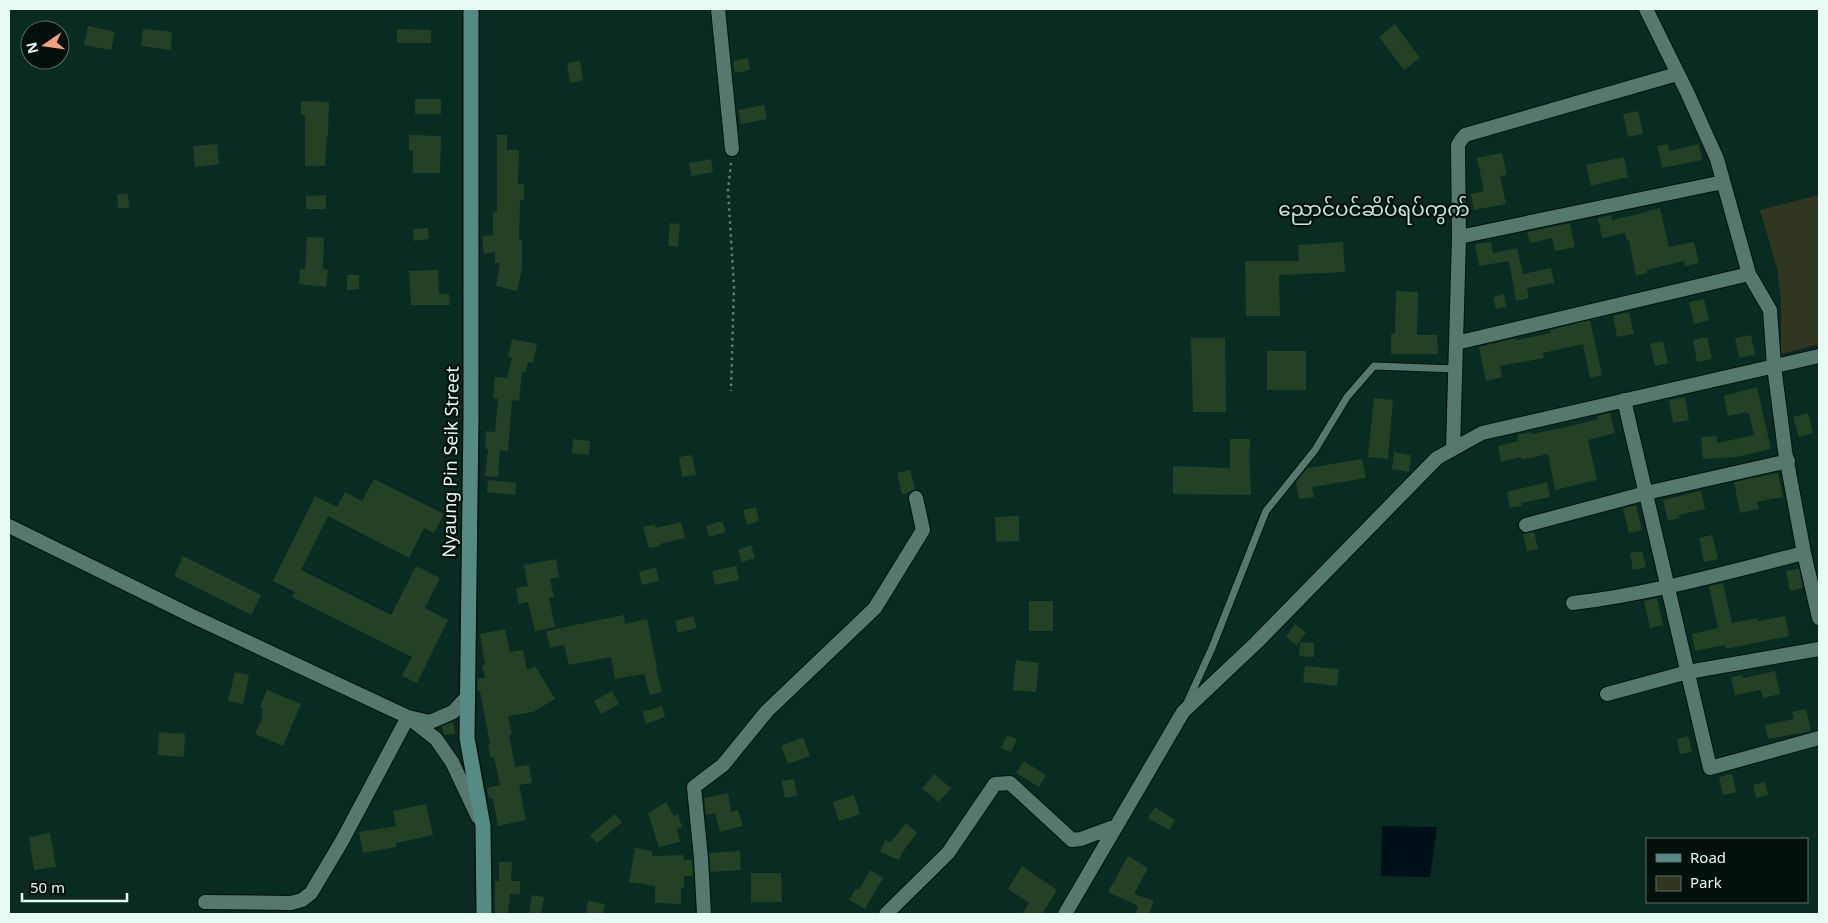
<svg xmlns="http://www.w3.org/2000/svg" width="1828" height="923" viewBox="0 0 1828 923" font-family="'Noto Sans','Noto Sans Myanmar',sans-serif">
<rect width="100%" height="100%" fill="#092b22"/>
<path fill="#313620" d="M1819,195V344L1781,354V300L1777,268L1760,210Z"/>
<path fill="#001017" d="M1382,826L1437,827L1430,877L1381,876Z"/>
<path fill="#244126" d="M1395,24L1420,58L1404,70L1379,37Z
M88,26L115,32L111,50L84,45Z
M143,29L172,32L171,50L141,46Z
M397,29L431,30V43H397Z
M748,58L750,70L735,73L733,61Z
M580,61L583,80L570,83L567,63Z
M415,99H441V114H415Z
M301,101L329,102L328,136H327L325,166H305V115H301Z
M764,105L767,119L741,124L738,110Z
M1638,111L1643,134L1628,137L1623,114Z
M409,135L441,136L440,173H413V151L409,150Z
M497,135H507V150H519L518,184H524V200H520L519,240H522V269L517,291L496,286L500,263H495V252L484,254L482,236L493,235V211L497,212Z
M217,144L219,164L195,167L193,146Z
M1668,144L1669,151L1699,144L1702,160L1662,168L1657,146Z
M1502,153L1507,175L1500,176L1506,204L1474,210L1471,194L1484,191L1477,158Z
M1624,157L1628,177L1591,186L1586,165Z
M711,159L713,172L691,176L689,163Z
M117,194H128L129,208H118Z
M326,195V209H306V196Z
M1660,208L1669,247L1694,242L1699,263L1685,266L1684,261L1647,270V273L1636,276L1629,240H1627L1625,233L1602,238L1598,218L1611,215L1612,220L1647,212V211Z
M670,223L680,224L678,247L668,246Z
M1570,223L1575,247L1555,251L1552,238L1530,243L1527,232Z
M428,228L429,239L414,241L413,229Z
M307,237L324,238L323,269L328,270L326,287L299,284L300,269H305Z
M1343,242L1345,272L1279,275L1280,316H1246L1245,261H1299L1298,245Z
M1491,242L1493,253L1517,248L1523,274L1551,268L1554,283L1527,288L1529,298L1516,301L1509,261L1479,266L1475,244Z
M438,270L439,294H449L450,305H411L409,271Z
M347,275H359V289L347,290Z
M1396,291L1418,292L1417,335H1437L1438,354H1391V334H1395Z
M1504,294L1506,307L1496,309L1493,297Z
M1704,299L1709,320L1694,324L1689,302Z
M1629,312L1634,334L1617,337L1613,316Z
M1590,320L1602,375L1590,378L1583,344L1543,353L1544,358L1500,366L1502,377L1486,381L1479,347L1516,338V340L1551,333L1550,330Z
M1751,335L1755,355L1739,358L1735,338Z
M1707,337L1712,359L1697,362L1693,340Z
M1191,338H1225L1226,412H1193Z
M512,339L537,344L533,363L528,362L526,373L522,372L519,401L512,400L508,451L500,450L498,477L485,476L488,449H485L486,431L495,432L498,399L493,398L495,377L507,378L512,358L508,357Z
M1663,341L1668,363L1655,366L1650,344Z
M1267,351H1306V390H1267Z
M1757,387L1771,449L1736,457L1703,459L1701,437L1717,436V443L1754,435L1749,413L1747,414V412L1728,416L1724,396Z
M446,396L461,398L459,414L445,412Z
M1685,397L1689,420L1673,423L1669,400Z
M1374,398L1393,400L1388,459L1368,457Z
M1610,413L1615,433L1588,440L1597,480L1555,490L1548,454L1522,460L1521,457L1501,462L1498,446L1518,441L1517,435L1532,432V434L1571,426L1598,419V416Z
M1808,413L1813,433L1799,437L1793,417Z
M573,439L590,441L589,455L572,453Z
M1230,439H1250V450H1249L1251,495L1173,494V466L1230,468Z
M1394,452L1411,455L1409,472L1392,469Z
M692,455L696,475L682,477L679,457Z
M1362,459L1366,478L1312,487L1314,497L1299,499L1296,482L1309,466V468Z
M910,470L915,489L902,495L897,473Z
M1778,473L1783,497L1757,502L1759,509L1740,513L1734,482Z
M374,479L444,514L434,533L424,528L409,558L328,516L301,570L391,615L416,566L440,578L425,608L448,620L417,683L402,676L412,657L292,597L295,592L273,581L315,496L337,507L345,492L362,501Z
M488,480L516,483L515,495L487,492Z
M1547,482L1550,497L1521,503L1522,506L1510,508L1507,492Z
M1701,491L1705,509L1679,515L1680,518L1668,521L1663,500Z
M1636,505L1642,530L1629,533L1623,508Z
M756,507L759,521L747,525L743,510Z
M1019,516V541L996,542L995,517Z
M722,521L726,532L709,537L706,526Z
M681,522L685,538L660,544V546L649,548L643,527L655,524L656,528Z
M1534,532L1538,549L1527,551L1523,534Z
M1712,535L1718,559L1704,562L1699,538Z
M751,545L755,558L742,562L738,550Z
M1642,551L1646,567L1633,570L1630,553Z
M183,556L261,595L251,615L174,576Z
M556,559L559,577L550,579L554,597L549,598L555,627L535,631L528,602L519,604L516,588L528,586L524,565Z
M736,566L739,580L715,585L712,571Z
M656,567L659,581L642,585L639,572Z
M1799,568L1803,588L1790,591L1786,571Z
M1723,583L1732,623L1757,618V621L1785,616L1789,636L1726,649L1725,645L1695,651L1692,634L1718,628L1709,586Z
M1657,598L1663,625L1650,628L1644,601Z
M1029,601H1053V631H1029Z
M624,615L625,624L647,619L657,668H656L662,692L650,695L644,674L615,679L611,657L569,665L564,645L550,648L546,631Z
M693,616L697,628L678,633L675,621Z
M1295,624L1306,632L1297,645L1286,637Z
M505,629L510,652L523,650L527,670L535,666L555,699L533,712L508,716L512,734L509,735L515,767L529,765L532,783L519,785L526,820L498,826L493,798L489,799L487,788L500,785L494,757L491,758L488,745L490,744L480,691H478L477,679L485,678L482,665H485L480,634Z
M1300,642L1314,643V657L1299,656Z
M1016,660L1039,663L1036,692L1013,690Z
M1305,666L1339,669L1337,686L1303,682Z
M1775,671L1780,694L1763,698L1761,690L1735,695L1731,677L1742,675L1743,678Z
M235,672L249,675L243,704L228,701Z
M267,690L301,704L283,746L255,734L263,716L261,715L263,708L260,707Z
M612,691L619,704L601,714L594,701Z
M662,706L665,717L646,724L642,712Z
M1806,709L1811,731L1768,739L1765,725L1794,719L1792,712Z
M453,722L455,734L444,735L442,726Z
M159,732L185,734L184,757L158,755Z
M1007,735L1017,739L1011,752L1001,748Z
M1688,736L1692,752L1680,754L1677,739Z
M803,737L810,756L788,764L781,746Z
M1024,761L1046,775L1039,787L1016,773Z
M934,774L951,788L939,802L922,789Z
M1732,774L1736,792L1723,795L1719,777Z
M794,779L797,796L785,798L782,781Z
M1765,782L1768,795L1756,798L1753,785Z
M728,793L731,812L738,810L743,826L720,832L715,813L706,815L704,798Z
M854,795L860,814L839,821L833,802Z
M666,802L674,816L678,814L682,827L677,829L680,842L659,847L648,813Z
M426,804L433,835L396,843V847L363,853L359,832L396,826L393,811Z
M1155,807L1175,820L1169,830L1148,818Z
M615,814L622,822L597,843L590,835Z
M906,823L917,833L902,853L899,860L880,852L885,840L891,842Z
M50,833L56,867L34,870L29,837Z
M635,848L652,851V856L683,855L684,860H692L693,876H684V888H681V904L655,903V886L629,882Z
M740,851L741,870L711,872L709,853Z
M1128,856L1148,868L1134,894L1154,901L1149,914H1135L1138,906L1108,892Z
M499,862H512L511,881H520V894H510L508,914H495V881H499Z
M1022,866L1057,890L1042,914H1022L1029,903L1008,889Z
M870,870L883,878L865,909L849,900L856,888L859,890Z
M751,873H781L782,902H751Z
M532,895L544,897L541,914H529Z
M588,901L605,904L603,914H586Z"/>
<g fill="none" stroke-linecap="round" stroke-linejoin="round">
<g stroke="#00120c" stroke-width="9">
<path id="lane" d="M1186,705L1212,648L1266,511L1315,450L1347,397L1374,366L1455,369"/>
</g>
<g stroke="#00120c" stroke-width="16">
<path id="street" d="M718,9L732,149
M1646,9L1687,92L1717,159L1749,274L1770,310L1774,366L1785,451L1804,553L1819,618
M1459,237L1723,182
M1456,343L1749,274
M1624,400L1710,768L1819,738
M1453,449L1459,237L1458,145L1461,140L1465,135L1677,74
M1526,525L1646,493L1788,461
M9,526L190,615L408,717L436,739L452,762L478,817
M1573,603C1651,594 1728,572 1804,553
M1607,694L1688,672L1819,649
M205,902L291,903L302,900L311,893L342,841L408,717L430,722L453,712L466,698
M704,914L701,858L694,787L723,765L767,711L875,608L923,530L916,498
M886,914L948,853L995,784L1010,783L1072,840L1081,839L1116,826
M1065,914L1183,712L1257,642L1437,458L1482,433L1819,356"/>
</g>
<g stroke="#00120c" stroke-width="18">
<path id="secondary" d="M471,9V417L467,738L483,826L484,914"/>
</g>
<path stroke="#627e76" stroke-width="2.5" stroke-dasharray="2.5 4" stroke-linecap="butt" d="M731,163L728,190L734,287L731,391"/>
<use href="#lane" stroke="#57796d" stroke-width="7"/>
<use href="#street" stroke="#57796d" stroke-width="14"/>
<use href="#secondary" stroke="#558b83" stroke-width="15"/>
</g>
<g text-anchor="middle" stroke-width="4.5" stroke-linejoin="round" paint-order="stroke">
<g font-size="18" fill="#e7faf3" stroke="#04100c">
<text transform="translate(451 462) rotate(-89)" y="6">Nyaung Pin Seik Street</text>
</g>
<g font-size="20" fill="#c4e9dc" stroke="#04100c">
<text x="1374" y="216">ညောင်ပင်ဆိပ်ရပ်ကွက်</text>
</g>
</g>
<rect width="1828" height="923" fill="none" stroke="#e7faf3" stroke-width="20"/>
<rect x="1646" y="838" width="162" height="65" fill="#04100c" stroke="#5f6e68"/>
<rect x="1656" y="854" width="25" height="8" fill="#558b83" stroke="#5f6e68"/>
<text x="1690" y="863" font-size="15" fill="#e7faf3">Road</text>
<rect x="1656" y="876" width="25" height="15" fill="#313620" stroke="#5f6e68"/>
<text x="1690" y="888" font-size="15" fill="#e7faf3">Park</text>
<g transform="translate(45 45) rotate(257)"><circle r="24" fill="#04100c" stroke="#5f6e68"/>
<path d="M0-4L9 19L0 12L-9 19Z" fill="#f2a07f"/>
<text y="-8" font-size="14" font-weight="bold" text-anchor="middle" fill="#e7faf3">N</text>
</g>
<path d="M22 893v8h105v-8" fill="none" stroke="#e7faf3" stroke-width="2.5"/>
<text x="30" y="893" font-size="15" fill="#e7faf3" stroke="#04100c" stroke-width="4" paint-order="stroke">50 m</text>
</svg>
